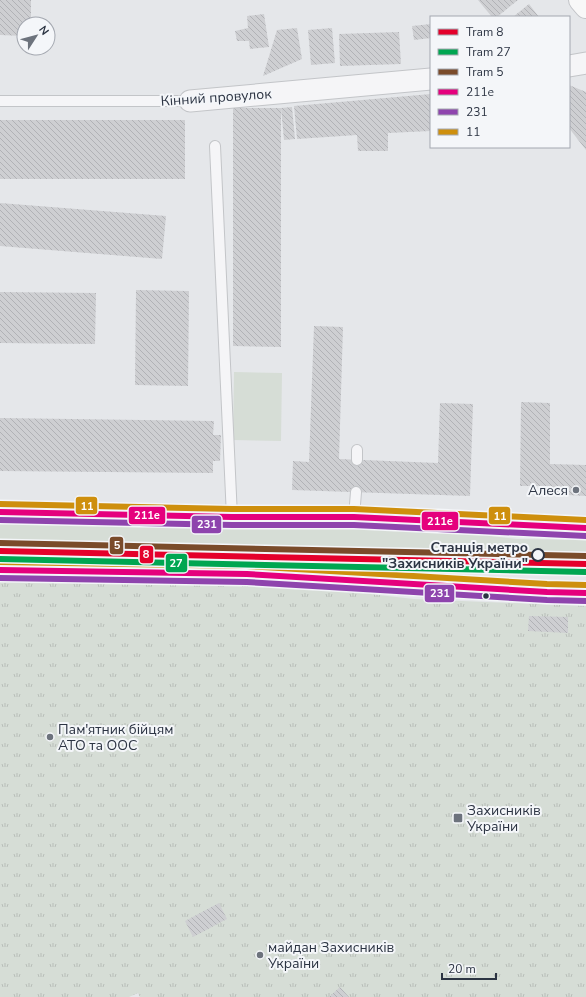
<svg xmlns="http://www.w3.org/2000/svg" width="586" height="997" viewBox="0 0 586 997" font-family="'Nunito Sans',sans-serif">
<defs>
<pattern id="park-tufts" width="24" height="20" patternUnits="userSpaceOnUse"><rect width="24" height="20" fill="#d6ddd6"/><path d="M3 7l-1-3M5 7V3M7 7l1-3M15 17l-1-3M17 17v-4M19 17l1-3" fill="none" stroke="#b8beb9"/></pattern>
<pattern id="building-back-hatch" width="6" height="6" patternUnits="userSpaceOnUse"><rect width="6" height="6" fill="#cecfd2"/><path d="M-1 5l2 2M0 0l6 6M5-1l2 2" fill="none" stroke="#b1b2b6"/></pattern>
</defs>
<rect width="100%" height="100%" fill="#e5e7ea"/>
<path fill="#d6ddd6" d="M234,372L282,373L281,441L233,440Z
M0,523L195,525L449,531L517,539L586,540V576L408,567L0,560Z"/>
<path fill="url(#park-tufts)" d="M0,577L263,582L414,599L586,606V997H140L138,993L129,997H0Z"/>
<path fill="url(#building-back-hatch)" d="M0,0H31V24H24V36L0,35Z
M478,0H518L497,17H492Z
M529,4L539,17H513Z
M264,14L269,47L250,49L249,41H237L235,31L248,28L247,16Z
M431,24V38L414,40L412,26Z
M297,28L302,59L263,76L277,30Z
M332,28L335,63L311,65L308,30Z
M399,32L401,64L340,66L339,34Z
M569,85L586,92V150L569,128Z
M431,94V131L388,133V151H358L357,135L297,139L294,106Z
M292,107L295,139L284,140L281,108Z
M233,108H281V347L233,346Z
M0,120H185V179H0Z
M0,203L166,216L162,259L0,246Z
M136,290L189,291L188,386L135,385Z
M0,292L96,293L95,344L0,343Z
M314,326L343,327L339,459L438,463L440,403L473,404L470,496L292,490L293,461L309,462Z
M521,402L550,403V464L586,465V496L549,494V486H520Z
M0,418L214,421L213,435H221L220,461H213V473L0,471Z
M529,616L568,617V633L528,631Z
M219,903L227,919L193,937L185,921Z
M340,987L349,997H329Z"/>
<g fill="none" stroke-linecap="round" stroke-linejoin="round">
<g stroke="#c3c5c8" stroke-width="12">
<path id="service" d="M0,101H190
M215,146L232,517
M357,450V460
M354,517L356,492"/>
</g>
<g stroke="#c3c5c8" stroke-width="23">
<path id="minor" d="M569,66L586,63
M190,101L431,79"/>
</g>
<g stroke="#c2c4c8" stroke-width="24">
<path id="primary" d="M580,0L586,7
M0,512L232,517H354L586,528
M0,570L247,574L547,592L586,593"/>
</g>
<use href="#service" stroke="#f5f5f7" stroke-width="10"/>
<use href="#minor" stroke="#f5f5f7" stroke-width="21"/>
<use href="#primary" stroke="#f8f8f8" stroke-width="22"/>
<g stroke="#f4f6f9" stroke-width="9">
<path id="bus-1" d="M0,512L232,517H354L586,528
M0,570L247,574L547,592L586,593"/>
</g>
<g stroke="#f4f6f9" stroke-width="9">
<path id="bus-2" d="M0,520L232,525H354L586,536
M0,578L247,582L547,600L586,601"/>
</g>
<g stroke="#f4f6f9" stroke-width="9">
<path id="bus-3" d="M0,504L232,509H354L586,520
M0,562L247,566L547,584L586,585"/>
</g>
<use href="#bus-1" stroke="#e5007d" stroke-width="6"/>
<use href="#bus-2" stroke="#8e44ad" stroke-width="6"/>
<use href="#bus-3" stroke="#ce8f0d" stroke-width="6"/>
<g stroke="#f4f6f9" stroke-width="9">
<path id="tram-1" d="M0,551L586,564"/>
</g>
<g stroke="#f4f6f9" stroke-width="9">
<path id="tram-2" d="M0,559L586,572"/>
</g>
<g stroke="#f4f6f9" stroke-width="9">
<path id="tram-3" d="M0,543L586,556"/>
</g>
<use href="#tram-1" stroke="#e4002b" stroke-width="6"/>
<use href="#tram-2" stroke="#00a651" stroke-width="6"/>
<use href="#tram-3" stroke="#7a4b2a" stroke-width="6"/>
</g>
<g fill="#6d737d" stroke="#f4f6f9" stroke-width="1.5">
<circle cx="576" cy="490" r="4"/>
<circle cx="50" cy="737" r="4"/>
<rect x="453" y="813" width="10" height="10" rx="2"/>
<circle cx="260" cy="955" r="4"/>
</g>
<circle fill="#f4f6f9" stroke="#2c3443" stroke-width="2" cx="538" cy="555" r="6"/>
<circle fill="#2c3443" stroke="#f4f6f9" stroke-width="1.5" cx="486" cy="596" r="3.5"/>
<g text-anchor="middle" stroke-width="4" stroke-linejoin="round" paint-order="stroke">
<g font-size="14" fill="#2c3443" stroke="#f4f6f9">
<text transform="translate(216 97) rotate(-4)" y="5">Кінний провулок</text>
</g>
<g font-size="14" fill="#2c3443" stroke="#f4f6f9" text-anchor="start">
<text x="568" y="495" text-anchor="end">Алеся</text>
<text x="58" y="734">Пам'ятник бійцям<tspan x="58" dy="16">АТО та ООС</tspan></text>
<text x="467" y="815">Захисників<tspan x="467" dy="16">України</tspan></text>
<text x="268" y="952">майдан Захисників<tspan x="268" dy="16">України</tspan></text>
</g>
<g font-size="14" font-weight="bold" fill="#2c3443" stroke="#f4f6f9" text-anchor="end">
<text x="528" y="552">Станція метро<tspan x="528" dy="16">"Захисникiв України"</tspan></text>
</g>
</g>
<g stroke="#f4f6f9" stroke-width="1.5">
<rect x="75" y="496" width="23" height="19" rx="4" fill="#ce8f0d"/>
<rect x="128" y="506" width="38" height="19" rx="4" fill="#e5007d"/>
<rect x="488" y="506" width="23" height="19" rx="4" fill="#ce8f0d"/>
<rect x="421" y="511" width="38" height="20" rx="4" fill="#e5007d"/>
<rect x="191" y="515" width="31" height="19" rx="4" fill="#8e44ad"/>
<rect x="109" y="536" width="15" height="19" rx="4" fill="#7a4b2a"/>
<rect x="139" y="545" width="15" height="19" rx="4" fill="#e4002b"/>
<rect x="165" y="553" width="23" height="20" rx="4" fill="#00a651"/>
<rect x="424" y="584" width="31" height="19" rx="4" fill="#8e44ad"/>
</g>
<g font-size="11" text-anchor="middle" font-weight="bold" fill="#fff">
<text x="87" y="510">11</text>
<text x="147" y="519">211е</text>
<text x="500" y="520">11</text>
<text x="440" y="525">211е</text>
<text x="207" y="528">231</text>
<text x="117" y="549">5</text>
<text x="146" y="558">8</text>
<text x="176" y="567">27</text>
<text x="440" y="597">231</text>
</g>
<rect x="430" y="16" width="140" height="132" fill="#f4f6f9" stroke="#a4a8b0"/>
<rect x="438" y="29" width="20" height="6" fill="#e4002b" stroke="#a4a8b0"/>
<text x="466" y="36" font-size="12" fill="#2c3443">Tram 8</text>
<rect x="438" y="49" width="20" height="6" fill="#00a651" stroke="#a4a8b0"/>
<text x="466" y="56" font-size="12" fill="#2c3443">Tram 27</text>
<rect x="438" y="69" width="20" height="6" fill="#7a4b2a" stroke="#a4a8b0"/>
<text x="466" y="76" font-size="12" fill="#2c3443">Tram 5</text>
<rect x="438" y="89" width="20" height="6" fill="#e5007d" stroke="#a4a8b0"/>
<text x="466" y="96" font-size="12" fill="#2c3443">211е</text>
<rect x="438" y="109" width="20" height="6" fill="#8e44ad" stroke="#a4a8b0"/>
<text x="466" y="116" font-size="12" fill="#2c3443">231</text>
<rect x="438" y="129" width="20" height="6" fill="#ce8f0d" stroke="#a4a8b0"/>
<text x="466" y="136" font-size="12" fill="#2c3443">11</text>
<g transform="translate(36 36) rotate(54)"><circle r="19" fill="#f4f6f9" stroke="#a4a8b0"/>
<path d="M0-3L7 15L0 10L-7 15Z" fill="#6d737d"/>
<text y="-6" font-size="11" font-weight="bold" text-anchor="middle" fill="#2c3443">N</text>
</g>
<path d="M442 973v6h54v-6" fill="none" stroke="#2c3443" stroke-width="2"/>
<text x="448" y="973" font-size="12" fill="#2c3443" stroke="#f4f6f9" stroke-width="3" paint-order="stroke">20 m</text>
</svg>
